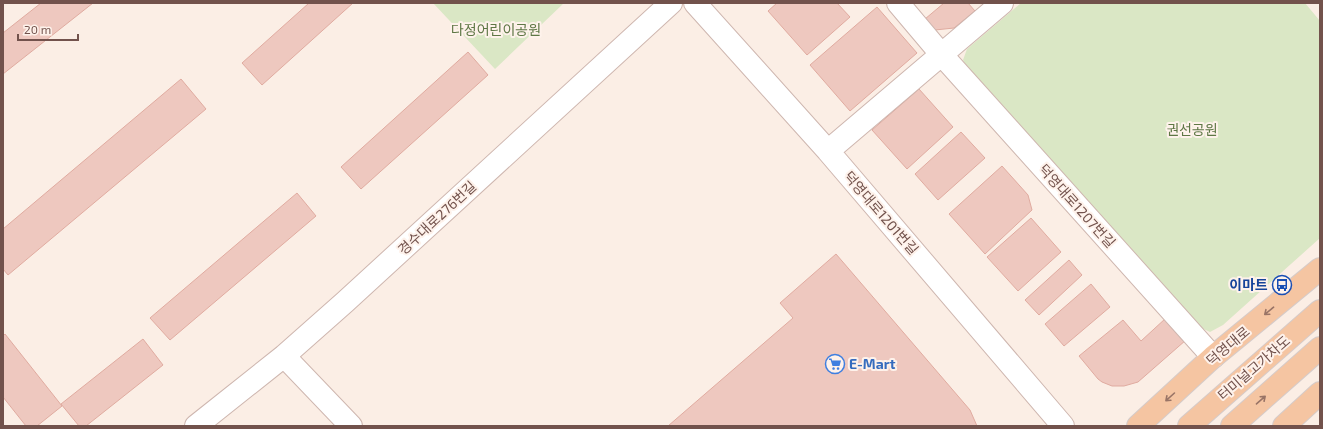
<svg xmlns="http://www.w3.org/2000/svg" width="1323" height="429" viewBox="0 0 1323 429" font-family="'Exo 2','Noto Sans KR',sans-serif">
<rect width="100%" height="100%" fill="#fbeee5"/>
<path fill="#dae7c5" d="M433,3H564L495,69Z
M1021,3H1305L1320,21V238L1223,325L1210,332L1195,325L967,68L963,60L967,49Z"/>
<path fill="#eec8bf" stroke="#e0aba0" d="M41,3H93L3,74V33Z
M309,3H353L262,85L242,63Z
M777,3H837L850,17L807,55L768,11Z
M944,3H968L975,11L954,28L935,30L925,19Z
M877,7L917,53L850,111L810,65Z
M468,52L488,75L361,189L341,167Z
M181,79L206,109L8,275L3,269V229Z
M919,89L953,127L907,169L872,130Z
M961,132L985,158L938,200L915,174Z
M1002,166L1028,195L1032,210L985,254L949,214Z
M297,193L316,216L170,340L150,318Z
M1031,218L1061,252L1018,291L987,257Z
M836,254L970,410L977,426H668L793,318L780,303Z
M1069,260L1082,275L1039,315L1025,300Z
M1091,284L1110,307L1064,346L1045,324Z
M1166,318L1186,340L1138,382L1124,386H1112L1102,382L1098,379L1079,356L1123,320L1141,341Z
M5,334L62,406L37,426H26L3,397V336Z
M143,339L163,365L86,426H79L61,404Z"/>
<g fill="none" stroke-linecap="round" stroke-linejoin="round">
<g stroke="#ceb6af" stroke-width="24">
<path id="minor" d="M695,3L828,151L1063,426
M898,3L941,54L1213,357
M828,151L1002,3
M284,356L351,426
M196,426L284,356L345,302L671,3"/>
</g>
<g stroke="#d5cbc9" stroke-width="24">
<path id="major" d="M1138,426L1213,357L1320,269
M1189,426L1320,311
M1232,426L1320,348
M1284,426L1320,393"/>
</g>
<use href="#minor" stroke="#fff" stroke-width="22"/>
<use href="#major" stroke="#f5c5a2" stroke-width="22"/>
</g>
<defs><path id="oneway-shaft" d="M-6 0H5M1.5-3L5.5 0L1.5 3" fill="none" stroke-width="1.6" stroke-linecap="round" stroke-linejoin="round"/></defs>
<g stroke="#997466">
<use href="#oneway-shaft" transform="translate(1269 311) rotate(140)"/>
<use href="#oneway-shaft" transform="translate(1170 397) rotate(138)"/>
<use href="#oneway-shaft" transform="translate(1261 400) rotate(-41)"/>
</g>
<defs>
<g id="bus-ring" transform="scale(1)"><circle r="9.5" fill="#fef2eb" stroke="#1a4fb4" stroke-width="1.5"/><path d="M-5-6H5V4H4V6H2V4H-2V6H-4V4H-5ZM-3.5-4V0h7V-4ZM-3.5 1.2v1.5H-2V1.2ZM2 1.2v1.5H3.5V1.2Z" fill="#1a4fb4"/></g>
<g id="supermarket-ring" transform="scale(1)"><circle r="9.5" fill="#fef2eb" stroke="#3f7fe0" stroke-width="1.5"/><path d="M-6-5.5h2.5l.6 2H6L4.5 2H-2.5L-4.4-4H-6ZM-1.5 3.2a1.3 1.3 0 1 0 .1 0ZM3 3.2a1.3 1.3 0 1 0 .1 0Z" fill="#3f7fe0"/></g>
</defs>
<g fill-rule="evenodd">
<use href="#bus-ring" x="1282" y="285"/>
<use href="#supermarket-ring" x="835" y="364"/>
</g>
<g text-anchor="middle" stroke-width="4" stroke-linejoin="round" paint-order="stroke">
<g font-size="14" fill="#5e7745" stroke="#fef2eb">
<text x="496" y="35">다정어린이공원</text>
<text x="1192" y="135">권선공원</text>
</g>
<g font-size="14" fill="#72524c" stroke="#fef2eb">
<text transform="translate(1077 206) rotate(48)" y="5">덕영대로1207번길</text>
<text transform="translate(881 213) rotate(49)" y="5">덕영대로1201번길</text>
<text transform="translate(437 218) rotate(-43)" y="5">경수대로276번길</text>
<text transform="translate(1228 346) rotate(-40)" y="5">덕영대로</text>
<text transform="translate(1254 368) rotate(-41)" y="5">터미널고가차도</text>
</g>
<g font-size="14" font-weight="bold" fill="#164399" stroke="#fef2eb" text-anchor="end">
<text x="1268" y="290">이마트</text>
</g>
<g font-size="14" font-weight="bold" fill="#366cbe" stroke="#fef2eb" text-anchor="start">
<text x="849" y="369">E-Mart</text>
</g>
</g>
<rect width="1323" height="429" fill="none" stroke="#72524c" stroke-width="8"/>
<path d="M18 34v6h60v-6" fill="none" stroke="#72524c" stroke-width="2"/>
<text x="24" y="34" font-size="12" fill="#72524c" stroke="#fef2eb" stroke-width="3" paint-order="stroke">20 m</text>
</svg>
